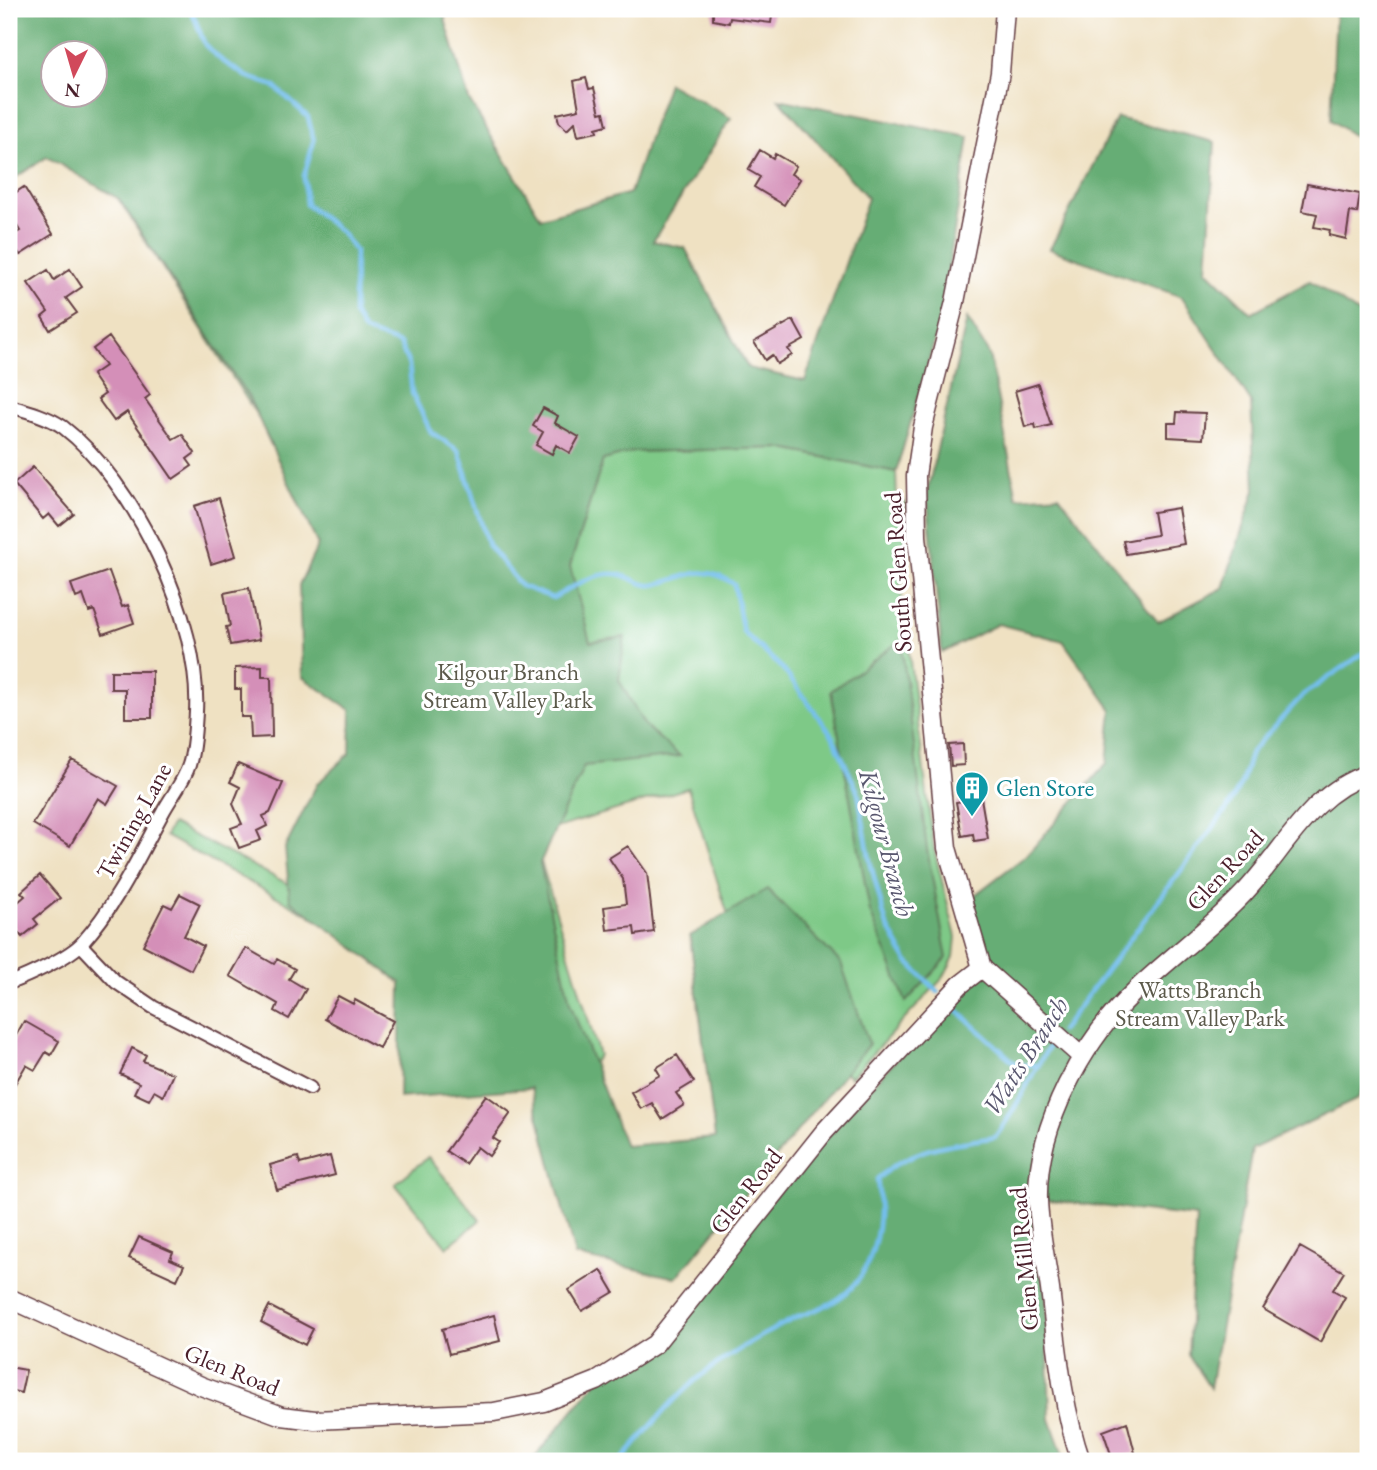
<svg xmlns="http://www.w3.org/2000/svg" width="1377" height="1470" viewBox="0 0 1377 1470" font-family="'EB Garamond',serif">
<rect width="100%" height="100%" fill="#fff"/>
<filter id="ink" filterUnits="userSpaceOnUse"><feTurbulence type="fractalNoise" baseFrequency=".0143" numOctaves="2"/><feDisplacementMap in="SourceGraphic" scale="14" xChannelSelector="R" yChannelSelector="G"/><feConvolveMatrix kernelMatrix="1 2 1 2 8 2 1 2 1" color-interpolation-filters="sRGB"/></filter>
<filter id="wash" filterUnits="userSpaceOnUse"><feTurbulence type="fractalNoise" baseFrequency=".00686" numOctaves="4" result="noise"/><feDisplacementMap in="SourceGraphic" scale="28" xChannelSelector="R" yChannelSelector="G"/><feGaussianBlur stdDeviation="1.57" result="paint"/><feColorMatrix in="noise" values="0 0 0 0 0 0 0 0 0 0 0 0 0 0 0 0 0 1.4 0 .05"/><feComposite in="paint" operator="in"/></filter>
<g filter="url(#wash)">
<rect width="100%" height="100%" fill="#efe1c2"/>
<path fill="#7ec987" stroke="#647459" stroke-width="2" fill-rule="evenodd" d="M9,9H400L581,531L603,460L632,452L779,448L896,472L897,502L905,501V582L900,583L934,849L956,937L954,957L943,978L851,1077L750,985L688,788L533,835L599,1055L590,1068L165,836L172,824L292,886L349,772L363,635L274,442L73,128L9,169ZM52,52H94V94H52Z
M428,1157L480,1220L447,1247L395,1184Z"/>
<path fill="#66ad74" stroke="#586650" stroke-width="2" fill-rule="evenodd" d="M9,9H446L445,19L469,100L541,218L630,193L668,83L731,118L653,241L685,248L748,368L805,381L868,198L779,99L969,137L940,322L896,472L779,448L632,452L603,460L570,566L590,642L625,637L619,680L645,726L680,756L584,766L540,863L570,1003L625,1146L715,1138L690,936L767,889L841,963L869,1044L676,1278L575,1256L531,1088L399,1098L401,983L290,900L285,848L317,784L350,753L351,710L302,677L299,585L318,545L249,398L119,199L47,157L9,182ZM52,52H94V94H52Z
M1336,9H1368V146L1331,120Z
M1117,118L1215,142L1207,270L1251,313L1310,281L1368,320V1076L1358,1099L1252,1149L1210,1388L1188,1355L1196,1217L1038,1199L1045,1251L1050,1419L1065,1461H535L534,1458L597,1381L655,1343L792,1171L982,968L963,904L1027,855L1107,763L1112,710L1063,641L998,624L942,653L927,493L967,318L989,354L1017,498L1059,495L1158,622L1223,588L1255,490L1251,402L1182,297L1050,249Z
M901,640L927,849L947,958L906,1002L870,912L831,691Z"/>
<g fill="none" stroke-linecap="round" stroke-linejoin="round">
<path stroke="#75bfee" stroke-width="4.5" d="M191,9L205,45L221,60L246,76L274,86L308,117L314,141L304,176L306,204L342,233L355,251L354,314L364,331L400,344L409,365L412,393L431,432L459,451L488,545L521,586L553,598C570,588 596,571 617,574C629,575 641,587 653,585C686,579 701,561 734,584L743,632L783,669L832,735L858,792L870,861L886,923L907,961L938,992
M957,1010L1017,1065H1039
M1061,1031L1227,809L1242,782L1251,752L1302,696L1368,650
M621,1461C648,1430 676,1393 710,1369C735,1351 765,1333 793,1319C806,1313 820,1309 833,1302C875,1279 884,1221 877,1179C912,1146 950,1145 995,1137C1020,1106 1032,1069 1055,1038"/>
</g>
<g id="blocks">
<path fill="#d48fb8" d="M713,9H773L771,23L730,18L729,23L713,20Z
M586,78L589,89L594,88L600,113L604,112L607,125L596,128L597,132L578,136L575,122L567,130L559,122L557,114L579,109L574,81Z
M760,150L773,158L775,154L796,166L791,174L800,179L784,205L754,187L760,177L748,170Z
M1307,184L1360,194L1357,213L1350,212L1346,239L1329,235L1330,230L1314,227L1317,214L1302,211Z
M24,187L53,234L20,255L9,238L20,231L9,213V197Z
M70,269L82,287L66,298L77,313L50,330L42,317L48,312L28,283L48,270L54,280Z
M793,320L804,340L788,349L792,355L777,364L772,355L765,360L754,342Z
M109,337L150,395L145,399L173,439L182,434L195,453L187,459L192,466L173,479L127,412L114,421L98,399L105,394L92,375L105,366L93,349Z
M1038,384L1051,425L1036,429L1035,424L1025,427L1015,391Z
M543,408L558,416L555,423L579,437L570,453L556,445L552,454L536,445L543,432L533,426Z
M1177,412L1205,413L1203,439L1168,437V423H1176Z
M33,467L74,514L59,526L49,514L43,519L14,484Z
M219,498L236,556L211,564L194,506Z
M1178,508L1184,544L1126,554L1123,541L1157,535L1153,512Z
M109,571L122,607L128,605L134,623L103,634L94,610L89,612L83,595L76,598L71,584Z
M249,588L259,640L230,645L226,627L230,626L224,593Z
M262,667V677H271L272,737L251,738L250,717H241V689H235V668Z
M111,671H152V718H125V689H111Z
M963,744L964,765L951,766L949,745Z
M72,760L118,786L107,804L98,798L70,846L33,824Z
M238,764L283,783L270,813L263,816L267,826L257,831L261,840L239,848L231,828L242,824L233,804L240,787L230,782Z
M981,798L988,839L974,841L973,834L962,836L956,802Z
M628,846L647,873L654,932L635,935L634,927L607,930L604,907L626,904L623,879L609,858Z
M40,875L60,898L34,919L38,924L22,937L9,922V910L25,896L21,892Z
M180,894L200,904L184,936L203,946L191,970L143,945L164,904L172,908Z
M246,948L274,964L277,959L295,969L289,979L306,989L289,1019L275,1011L278,1004L230,976Z
M338,996L353,1004L355,1000L393,1021L379,1048L325,1019Z
M24,1021L59,1041L51,1055L46,1052L35,1070L26,1065L9,1094V1048Z
M132,1048L146,1055L143,1061L173,1074L163,1096L154,1091L149,1100L134,1093L139,1083L120,1074Z
M677,1055L694,1082L676,1093L684,1105L662,1119L652,1103L641,1109L631,1092L660,1075L656,1068Z
M486,1095L511,1113L493,1138L499,1142L489,1156L477,1147L465,1164L446,1151Z
M330,1156L335,1175L277,1190L270,1165L298,1157L300,1164Z
M139,1237L173,1252L170,1259L184,1265L177,1280L129,1258Z
M1300,1247L1344,1272L1333,1290L1345,1297L1320,1342L1263,1309Z
M601,1270L614,1292L582,1311L569,1290Z
M269,1306L313,1329L305,1345L261,1322Z
M494,1315L500,1341L449,1354L442,1329Z
M9,1367L26,1370L21,1393L9,1390Z
M1127,1422L1135,1453L1113,1460L1103,1431Z"/>
</g>
</g>
<g filter="url(#ink)">
<use href="#blocks" fill-opacity="0" stroke="#633c42" stroke-width="2"/>
<g fill="none" stroke-linecap="round" stroke-linejoin="round">
<g stroke="#633c42" stroke-width="16">
<path id="street" d="M9,406C27,411 47,416 63,427C135,482 201,621 196,712C195,728 194,750 189,765C184,781 171,797 163,812C139,856 117,904 83,942C70,957 28,976 9,983
M81,945L116,982L153,1007L310,1088"/>
</g>
<g stroke="#633c42" stroke-width="21">
<path id="secondary" d="M982,968L947,848L917,536L916,476L923,427L955,302L1000,73L1005,9
M982,968L1082,1057
M9,1298L201,1386L282,1416L315,1420L494,1412L544,1402L597,1381L655,1344L824,1132L960,985L982,968
M1081,1461C1062,1406 1057,1347 1050,1289C1046,1260 1039,1229 1038,1200C1036,1125 1084,1039 1137,989C1172,956 1211,928 1244,893C1284,851 1310,793 1368,774"/>
</g>
<use href="#street" stroke="#fff" stroke-width="12"/>
<use href="#secondary" stroke="#fff" stroke-width="18"/>
</g>
</g>
<defs>
<g id="building-pin" transform="scale(1.75)"><path d="M0 17L-7.5 6A9.5 9.5 0 1 1 7.5 6Z" fill="#0f9aa8" stroke="#fff"/><path d="M-4-6H4V6H1V3H-1V6H-4ZM-2.5-4.3h1.7v1.8h-1.7ZM.8-4.3h1.7v1.8H.8ZM-2.5-1h1.7V.8h-1.7ZM.8-1h1.7V.8H.8Z" fill="#fff"/></g>
</defs>
<g fill-rule="evenodd">
<use href="#building-pin" x="972" y="788"/>
</g>
<g text-anchor="middle" stroke-width="6" stroke-linejoin="round" paint-order="stroke">
<g font-size="24" fill="#4a1f2b" stroke="#fff">
<text transform="translate(898 572) rotate(-94)" y="8">South Glen Road</text>
<text transform="translate(134 821) rotate(-61)" y="8">Twining Lane</text>
<text transform="translate(1225 870) rotate(-47)" y="8">Glen Road</text>
<text transform="translate(746 1191) rotate(-52)" y="8">Glen Road</text>
<text transform="translate(1024 1259) rotate(-95)" y="8">Glen Mill Road</text>
<text transform="translate(232 1370) rotate(22)" y="8">Glen Road</text>
</g>
<g font-size="24" fill="#5c5a4b" stroke="#fff">
<text x="508" y="680">Kilgour Branch<tspan x="508" dy="28">Stream Valley Park</tspan></text>
<text x="1200" y="998">Watts Branch<tspan x="1200" dy="28">Stream Valley Park</tspan></text>
</g>
<g font-size="24" fill="#0d838f" stroke="#fff" text-anchor="start">
<text x="996" y="796">Glen Store</text>
</g>
<g font-size="26" font-style="italic" fill="#59576f" stroke="#fff">
<text transform="translate(887 843) rotate(75)" y="9">Kilgour Branch</text>
<text transform="translate(1025 1056) rotate(-57)" y="9">Watts Branch</text>
</g>
</g>
<rect width="1377" height="1470" fill="none" stroke="#fff" stroke-width="35"/>
<g transform="translate(74 74) rotate(185)"><circle r="33" fill="#ffffff" stroke="#b7a5aa" stroke-width="2"/>
<path d="M0-5L12 26L0 18L-12 26Z" fill="#d1495b"/>
<text y="-10" font-size="19" font-weight="bold" text-anchor="middle" fill="#4a1f2b">N</text>
</g>
</svg>
